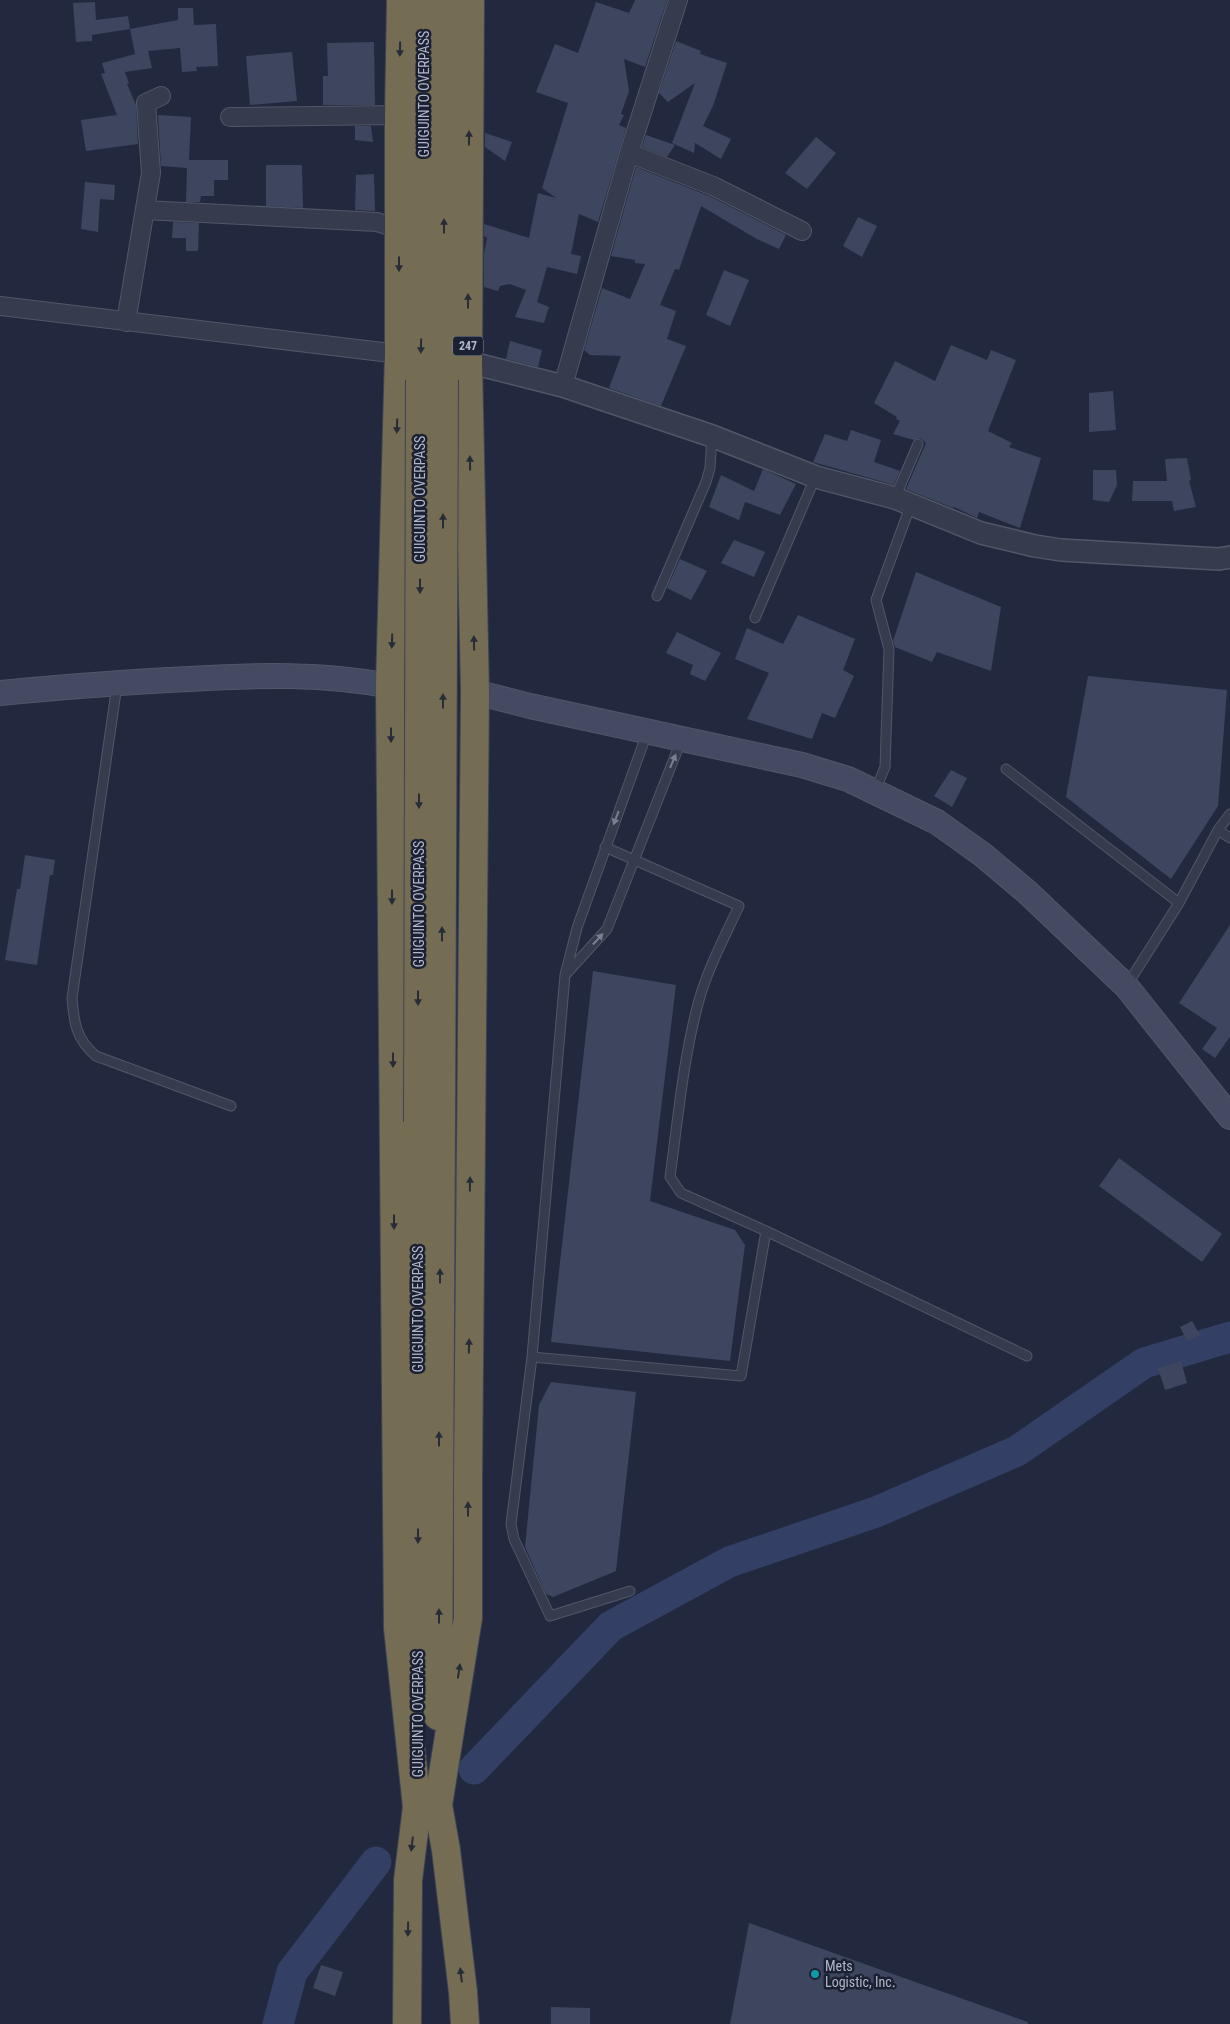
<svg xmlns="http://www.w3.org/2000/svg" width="1230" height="2024" viewBox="0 0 1230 2024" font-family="'Roboto Condensed',sans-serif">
<rect width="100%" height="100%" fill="#22293e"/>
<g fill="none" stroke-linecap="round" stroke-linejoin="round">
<path stroke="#333f64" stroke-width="31" d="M474,1769L611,1626L729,1562L876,1512L1017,1451L1144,1363L1230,1337
M278,2024L292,1972L376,1862"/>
</g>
<path fill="#3e455e" d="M635,0H667L645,67L624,59L629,91L621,114L624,115L619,125L626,128L598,222L579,214L571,254L581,256L577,274L547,267L537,302L549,307L544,323L515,317L526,290L510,284L500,286L498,291L484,287V253L487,238L484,236V224L529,238L538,193L556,198L542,188L568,103L536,92L555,44L578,53L596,2L629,13Z
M95,2L96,20L128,16L130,29L92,35V41L76,42L73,3Z
M178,8H193L194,25L216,24L218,66L196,67L197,71L182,72L180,48L148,51L152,68L125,72L129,83L127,84L136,105L138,144L86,151L81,120L117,115L101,74L105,73L102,63L135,54L130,29L178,20Z
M676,41L701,51L700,54L727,63L713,106L703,126L731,139L721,159L695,143L694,153L672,143L695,83L668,102L659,93Z
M374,42L375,105H323V76H328L327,43Z
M292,52L297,101L250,105L246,56Z
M158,115L191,117L189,160H228V180H214V196H201L200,202H186L187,168L161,166Z
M355,126H371L373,142L355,140Z
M485,133L512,142L505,161L485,147Z
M646,135L675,145L667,157L642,147Z
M816,137L836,153L807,189L785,173Z
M266,165H302L303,208L266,206Z
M636,167L709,196L786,235L779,249L755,238L701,206L679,270L675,269L660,305L676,311L667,339L686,346L661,406L609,388L621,356L590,355L584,350L602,288L630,299L645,264L635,263V260L611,256Z
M374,174L375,211L355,210L356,175Z
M85,182L115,185L114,200L100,199L98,232L81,229Z
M858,217L877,226L862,257L843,246Z
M173,222L199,223L198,251H186V238H172Z
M724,270L749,280L730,326L706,315Z
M510,341L542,350L538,367L506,359Z
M951,345L987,360L991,350L1016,360L988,431L1012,443L1009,447L1041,458L1020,528L979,512L977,518L954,507L953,508L906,489L926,443L920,438L914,440L893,434L900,421L896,419L897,417L874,403L895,361L935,381Z
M1113,391L1116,430L1089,432V393Z
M851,430L881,440L874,462L900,471L894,485L813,462L825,434L847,441Z
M1187,458L1191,480L1189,481L1196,507L1174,511L1172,501H1132L1133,481H1167L1165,459Z
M763,469L796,484L780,515L745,502L739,520L709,507L721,475L754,491Z
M1093,470H1116L1117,485L1109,502L1093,500Z
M734,540L765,552L754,577L721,563Z
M680,559L707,571L691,600L667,588Z
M916,572L1001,607L991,671L937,652L932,662L895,647L893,641Z
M798,615L855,639L843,670L854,676L835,718L822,713L812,739L747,719L769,673L735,659L747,628L783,644Z
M677,632L721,653L705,681L690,674L693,665L666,653Z
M1088,676L1227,690L1218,806L1171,879L1066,797Z
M951,770L967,778L952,807L934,796Z
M25,855L55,860L53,875H50L37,965L5,960L17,889H20Z
M1230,925V1037L1215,1058L1202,1049L1217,1028L1179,1003Z
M593,971L676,985L650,1201L735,1230L745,1245L730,1361L551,1342Z
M1119,1158L1222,1234L1202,1262L1099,1186Z
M1192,1321L1200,1335L1187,1341L1180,1327Z
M1181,1361L1187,1383L1165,1390L1158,1368Z
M551,1382L636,1392L616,1571L553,1597L546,1594L525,1547L539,1405Z
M749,1923L1028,2022V2024H730Z
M321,1965L343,1972L335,1996L313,1988Z
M551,2007L590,2008V2024H551Z"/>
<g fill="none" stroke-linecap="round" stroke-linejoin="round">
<path stroke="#383e53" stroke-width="24" stroke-dasharray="24 12" stroke-linecap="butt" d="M390,686L475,692"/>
<g stroke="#515769" stroke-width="11">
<path id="service" d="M895,498L918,444
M657,596L706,482L710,468L712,436
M755,618L815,478
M117,685L72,998C74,1023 76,1039 96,1056L231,1106
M1006,769L1179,903
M875,791L885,767L889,649L876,600L911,504
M1218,830L1230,838
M605,847L739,906C724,938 707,970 698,1004C683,1060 678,1119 670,1177L681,1193L766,1231L1027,1356
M567,973L607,929L681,741
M1127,985L1179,903L1218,830L1230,814
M532,1357L741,1376L766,1231
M630,1591L550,1616L514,1539L511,1524L532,1357L565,975L577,928L647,733"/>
</g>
<g stroke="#515769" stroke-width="20">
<path id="minor" d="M230,117L399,115
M629,153L713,186L802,231
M145,210L377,222L399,229
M0,306L399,354
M126,322L151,173L146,103L161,96
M563,386L629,153L678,0"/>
</g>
<g stroke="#515769" stroke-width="24">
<path id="tertiary" d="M468,362L563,386L712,436L816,477L895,498L981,533L1035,546L1061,550L1219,559L1230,557"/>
</g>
<g stroke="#515769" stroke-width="26">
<path id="secondary" d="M475,692L530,706L802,765L848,779L937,822L983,855L1027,892L1126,986L1230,1117
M0,693C63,687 126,682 190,679C257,675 324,673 390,686"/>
</g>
<g stroke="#3e4456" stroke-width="30">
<path id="motorway" d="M401,0L399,115V354L390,686L398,1628L417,1807L408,1880L407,2024
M420,380L424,0
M444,380L447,0
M418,1122V1678
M438,1716L441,1122
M465,2024L463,1992L446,1850L438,1805L468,1618V1480L475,692L468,362L470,0"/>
</g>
<use href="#service" stroke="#363c4e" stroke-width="9"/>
<use href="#minor" stroke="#363c4e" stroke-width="18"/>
<use href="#tertiary" stroke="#363c4e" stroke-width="21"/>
<use href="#secondary" stroke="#444a61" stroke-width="24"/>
<use href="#motorway" stroke="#746d53" stroke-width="28"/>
<g stroke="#3e4456" stroke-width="30" stroke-linecap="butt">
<path id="motorway-bridge" d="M418,1122L420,380
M441,1122L444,380"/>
</g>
<use href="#motorway-bridge" stroke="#746d53" stroke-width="28"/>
</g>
<defs><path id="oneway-solid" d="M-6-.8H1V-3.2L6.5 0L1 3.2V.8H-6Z" transform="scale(1.25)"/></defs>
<g fill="#282c38">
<use href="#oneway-solid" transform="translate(400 49) rotate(91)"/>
<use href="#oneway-solid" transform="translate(469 138) rotate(-90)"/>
<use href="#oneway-solid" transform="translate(444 226) rotate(-90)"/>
<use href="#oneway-solid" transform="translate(399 264) rotate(90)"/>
<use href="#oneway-solid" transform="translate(468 301) rotate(-90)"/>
<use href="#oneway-solid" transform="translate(421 346) rotate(91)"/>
<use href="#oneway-solid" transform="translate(397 426) rotate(92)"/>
<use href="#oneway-solid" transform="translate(470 463) rotate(-91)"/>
<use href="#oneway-solid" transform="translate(443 521) rotate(-90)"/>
<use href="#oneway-solid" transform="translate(420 586) rotate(90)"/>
<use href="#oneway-solid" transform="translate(392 641) rotate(92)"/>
<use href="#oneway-solid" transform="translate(474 643) rotate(-91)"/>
<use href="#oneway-solid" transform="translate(443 701) rotate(-90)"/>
<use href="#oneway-solid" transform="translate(391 735) rotate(90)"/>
<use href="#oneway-solid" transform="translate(419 801) rotate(90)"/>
<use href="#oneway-solid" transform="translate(392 897) rotate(90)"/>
<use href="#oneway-solid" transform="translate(442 934) rotate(-90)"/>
<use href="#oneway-solid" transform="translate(418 998) rotate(90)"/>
<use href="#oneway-solid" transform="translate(393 1060) rotate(90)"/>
<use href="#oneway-solid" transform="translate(470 1184) rotate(-89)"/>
<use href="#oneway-solid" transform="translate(394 1222) rotate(90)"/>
<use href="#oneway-solid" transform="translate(440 1276) rotate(-90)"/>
<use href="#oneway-solid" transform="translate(469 1346) rotate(-89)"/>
<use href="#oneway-solid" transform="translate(439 1439) rotate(-90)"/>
<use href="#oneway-solid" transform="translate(468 1509) rotate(-90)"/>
<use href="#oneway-solid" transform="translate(418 1536) rotate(90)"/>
<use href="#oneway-solid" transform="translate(439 1616) rotate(-90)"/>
<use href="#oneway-solid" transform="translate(459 1671) rotate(-81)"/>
<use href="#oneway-solid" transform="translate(412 1844) rotate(97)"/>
<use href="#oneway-solid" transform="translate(408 1929) rotate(91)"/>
<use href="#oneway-solid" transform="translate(461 1975) rotate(-97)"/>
</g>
<g fill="#7a8092">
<use href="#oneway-solid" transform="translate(673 761) rotate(-67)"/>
<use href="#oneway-solid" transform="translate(616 818) rotate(111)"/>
<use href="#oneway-solid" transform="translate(598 939) rotate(-47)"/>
</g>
<circle fill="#0f9aa8" stroke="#1b2133" stroke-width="2" cx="815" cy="1974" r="5"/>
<g text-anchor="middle" stroke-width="5" stroke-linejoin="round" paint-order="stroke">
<rect fill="#1b2133" stroke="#858a9c" stroke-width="1" x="453" y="336.5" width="30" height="19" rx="4"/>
<g font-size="12" font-weight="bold" fill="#b2b7c9">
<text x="468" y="350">247</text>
</g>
<g font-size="14" fill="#b2b7c9" stroke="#1b2133">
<text transform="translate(424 94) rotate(-90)" y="5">GUIGUINTO OVERPASS</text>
<text transform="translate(420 499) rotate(-90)" y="5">GUIGUINTO OVERPASS</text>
<text transform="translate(419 904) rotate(-90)" y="5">GUIGUINTO OVERPASS</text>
<text transform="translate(418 1309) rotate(-90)" y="5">GUIGUINTO OVERPASS</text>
<text transform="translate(418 1714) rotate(-90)" y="5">GUIGUINTO OVERPASS</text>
</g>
<g font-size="14" fill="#b2b7c9" stroke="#1b2133" text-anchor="start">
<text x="825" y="1971">Mets<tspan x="825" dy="16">Logistic, Inc.</tspan></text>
</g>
</g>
</svg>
